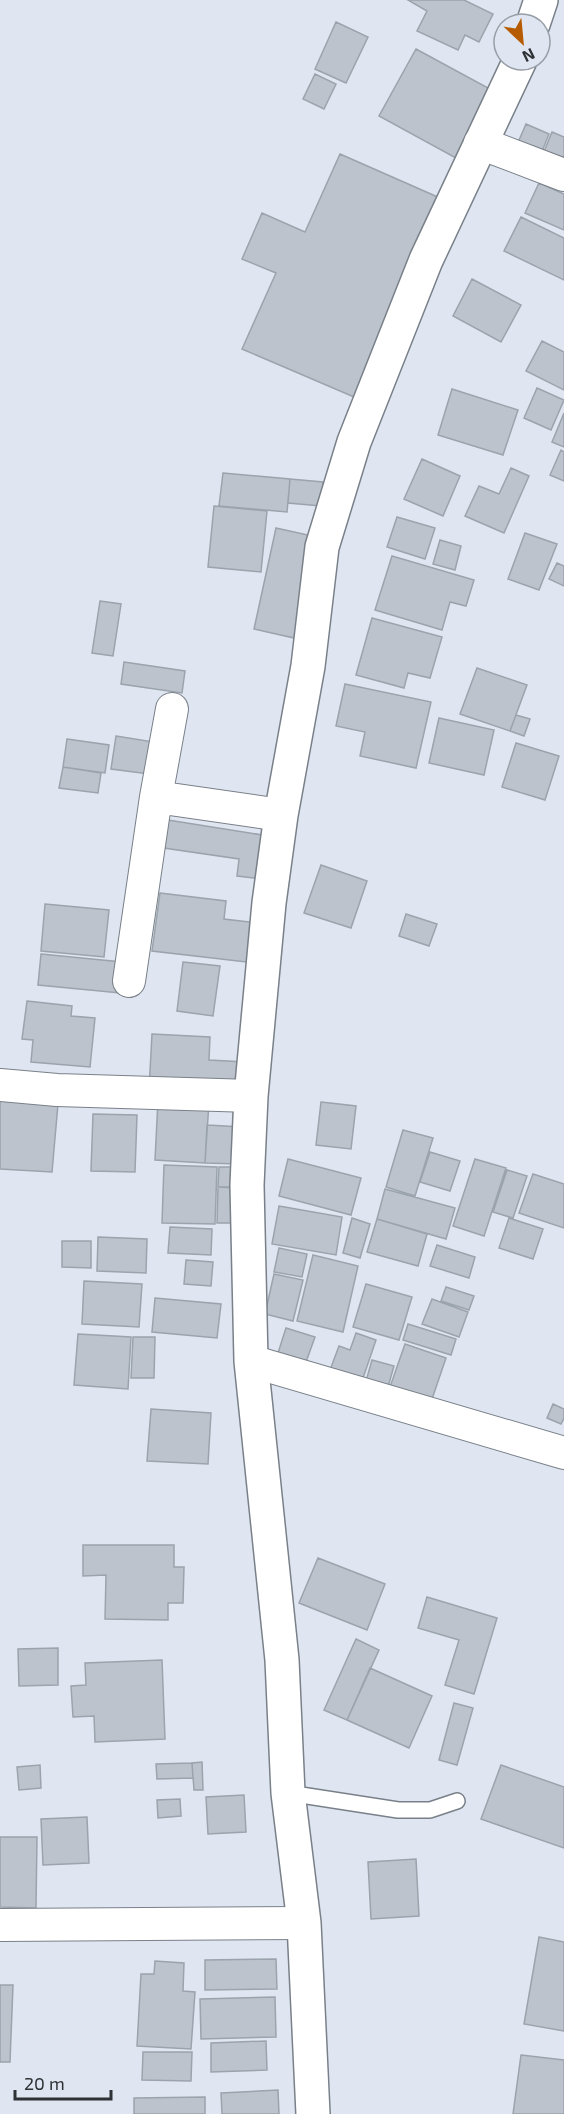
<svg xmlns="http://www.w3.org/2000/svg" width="564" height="2114" viewBox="0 0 564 2114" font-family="'Exo 2',sans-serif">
<rect width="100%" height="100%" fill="#dfe6f1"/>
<path fill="#bcc3cd" stroke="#9ba3ac" stroke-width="1.5" d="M408,0H464L493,14L479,42L465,35L458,50L417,31L427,11Z
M336,22L368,37L346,83L315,69Z
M416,49L501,95L465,163L379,116Z
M315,74L336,84L324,109L303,99Z
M526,124L549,134L537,164L513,154Z
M552,132L564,137V169L541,159Z
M340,154L449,202L361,400L242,349L276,273L242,259L262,213L305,232Z
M539,183L564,194V230L525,213Z
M521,217L564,238V280L504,251Z
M472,279L521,305L501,342L453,316Z
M542,341L564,352V390L526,371Z
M537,388L564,400L551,430L524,418Z
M452,389L518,410L503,455L438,435Z
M564,413V447L552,442Z
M561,450L564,452V481L550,475Z
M422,459L460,476L443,516L404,499Z
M511,468L529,476L504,533L465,516L479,486L499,494Z
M223,473L290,479L287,512L219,506Z
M290,479L323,482L321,506L288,503Z
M214,506L267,511L261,572L208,567Z
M397,517L435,528L425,559L387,547Z
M276,528L317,537L294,638L254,629Z
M525,533L557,544L539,590L508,579Z
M440,540L461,546L455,570L433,564Z
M392,556L474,580L466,606L450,602L442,630L375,610Z
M557,563L564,566V586L549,579Z
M100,601L121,604L113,656L92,653Z
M372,618L442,637L430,678L408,673L404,688L356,675Z
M124,662L185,671L182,693L121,684Z
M477,668L527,685L510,731L460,714Z
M345,684L431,702L416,768L360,756L365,732L336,726Z
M516,715L530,719L524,736L510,731Z
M439,718L494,730L484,775L429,763Z
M116,736L154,742L149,774L111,769Z
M67,739L109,745L105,773L63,767Z
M516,743L559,756L545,800L502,787Z
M63,767L101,773L98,793L59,788Z
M168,820L269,836L262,879L237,876L239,859L164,848Z
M321,865L367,881L351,928L304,913Z
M160,893L226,901L224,919L259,923L255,963L152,951Z
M45,904L109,910L104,957L41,951Z
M406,914L437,924L429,946L399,936Z
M41,954L122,962L120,993L38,985Z
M183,962L220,966L213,1016L177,1011Z
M27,1001L72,1006L71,1016L95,1018L90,1067L31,1062L33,1040L22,1039Z
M152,1034L210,1037L209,1060L246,1062L245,1085L149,1090Z
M158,1100L209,1102L205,1163L155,1160Z
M0,1101L58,1104L52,1172L0,1169Z
M321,1102L356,1106L351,1149L316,1145Z
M93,1114L137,1115L135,1172L91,1171Z
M207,1125L242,1127L240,1164L205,1163Z
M403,1130L433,1138L415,1196L386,1187Z
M430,1152L460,1161L450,1191L420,1182Z
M288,1159L361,1178L351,1215L279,1196Z
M475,1159L506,1168L484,1236L453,1226Z
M164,1165L217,1167L215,1224L162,1223Z
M219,1167H237L236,1188L218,1187Z
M507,1170L527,1176L513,1218L493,1212Z
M533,1174L564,1184V1228L519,1213Z
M218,1187H237L235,1223H217Z
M385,1189L455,1208L446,1239L377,1219Z
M279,1206L342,1217L336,1255L272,1244Z
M352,1218L370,1224L360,1258L343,1253Z
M509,1218L543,1229L533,1259L499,1248Z
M377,1219L427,1234L418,1266L367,1252Z
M170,1227L212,1229L211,1255L168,1253Z
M98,1237L147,1239L146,1273L97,1271Z
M62,1241H91V1268L62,1267Z
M437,1245L475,1257L469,1278L430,1266Z
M279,1248L307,1254L302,1277L274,1272Z
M313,1255L358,1266L343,1332L297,1321Z
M186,1260L213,1262L211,1286L184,1284Z
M274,1274L303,1280L293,1321L265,1314Z
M84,1281L142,1284L139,1327L82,1324Z
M366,1284L412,1297L399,1340L353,1327Z
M446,1287L474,1296L469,1310L441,1301Z
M155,1298L221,1304L217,1338L152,1332Z
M432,1299L468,1312L459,1337L422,1324Z
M408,1324L456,1339L451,1355L403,1340Z
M286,1328L315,1337L306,1362L278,1353Z
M356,1333L376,1340L362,1381L330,1370L339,1346L350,1350Z
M78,1334L131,1337L128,1389L74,1385Z
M133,1337H155L154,1378H131Z
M405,1344L446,1358L431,1402L390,1387Z
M372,1360L394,1366L388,1387L366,1381Z
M553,1404L564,1409V1418L561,1424L547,1418Z
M151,1409L211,1413L208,1464L147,1461Z
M83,1545H174V1567H184L183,1603H168V1620L105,1619L106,1575L83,1576Z
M318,1558L385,1584L367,1630L299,1603Z
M427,1597L497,1618L474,1694L445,1685L459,1640L418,1628Z
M356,1639L379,1650L347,1720L324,1710Z
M58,1648V1685L19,1686L18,1649Z
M162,1660L165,1739L95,1742L94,1716L73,1717L71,1686L86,1685L85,1663Z
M370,1668L432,1696L409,1748L347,1720Z
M454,1703L473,1708L457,1765L439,1760Z
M202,1762L203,1790H194L192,1763Z
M192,1763L193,1778L157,1779L156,1764Z
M40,1765L41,1788L19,1790L17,1767Z
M501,1765L564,1787V1848L481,1819Z
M244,1795L246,1832L208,1834L206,1797Z
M180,1799L181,1816L158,1818L157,1800Z
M87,1817L89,1863L43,1865L41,1819Z
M0,1837H37L36,1908L0,1907Z
M416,1859L419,1916L371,1919L368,1862Z
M539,1937L564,1942V2031L524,2024Z
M276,1959L277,1989L205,1990V1960Z
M155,1961L184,1963L183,1991L195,1992L191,2049L137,2046L141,1974H154Z
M0,1985H13L10,2062H0Z
M275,1997L276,2037L201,2039L200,1999Z
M266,2041L267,2070L211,2072V2043Z
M143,2052H192L191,2081L142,2080Z
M521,2055L564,2060V2114H513Z
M278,2090L279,2114H222L221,2093Z
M205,2097V2114H134V2098Z"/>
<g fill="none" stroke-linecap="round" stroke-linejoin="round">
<g stroke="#798089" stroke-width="18">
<path id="lane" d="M288,1793L398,1810H430L457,1801"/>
</g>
<g stroke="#798089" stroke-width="34">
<path id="street" d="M480,143L564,175
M156,797L281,815
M129,981L156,797L172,709
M0,1085L57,1090L251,1096
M251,1361L564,1453
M0,1925L304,1923"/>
</g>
<g stroke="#798089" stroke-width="36">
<path id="secondary" d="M533,24L541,0
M313,2114L304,1923L288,1793L282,1660L251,1361L247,1185L251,1096L269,903L281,815L308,666L322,547L354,442L426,260L520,60"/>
</g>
<use href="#lane" stroke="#fff" stroke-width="15"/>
<use href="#street" stroke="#fff" stroke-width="32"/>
<use href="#secondary" stroke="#fff" stroke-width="33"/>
</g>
<g transform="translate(522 42) rotate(154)"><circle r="28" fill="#dfe6f1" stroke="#989ea6" stroke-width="1.5"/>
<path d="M0-4.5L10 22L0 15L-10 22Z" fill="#b65b00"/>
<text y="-9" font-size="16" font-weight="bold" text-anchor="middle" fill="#2e3135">N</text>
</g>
<path d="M15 2090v9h96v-9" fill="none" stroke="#2e3135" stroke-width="3"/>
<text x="24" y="2090" font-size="18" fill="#2e3135" stroke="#dfe6f1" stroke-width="4.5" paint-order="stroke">20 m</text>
</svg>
